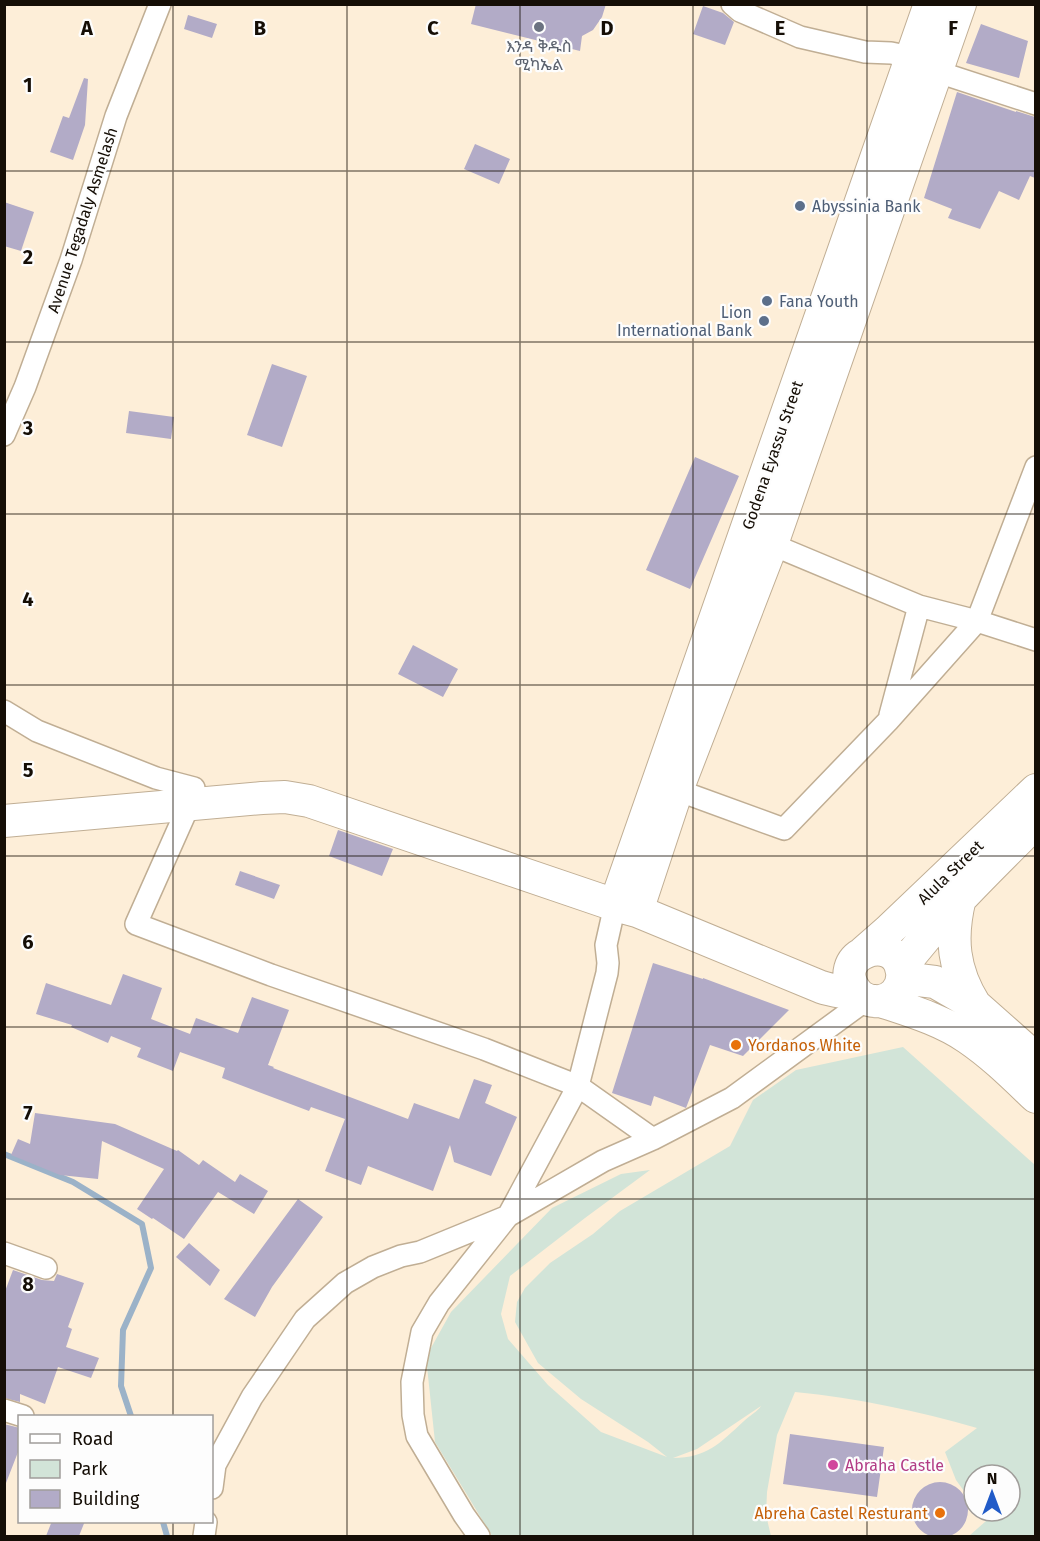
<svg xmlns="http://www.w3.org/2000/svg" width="1040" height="1541" viewBox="0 0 1040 1541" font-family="'Fira Sans','Noto Sans Ethiopic',sans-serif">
<rect width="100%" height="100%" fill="#fdeed8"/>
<path fill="#d2e4d8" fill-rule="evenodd" d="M903,1047L1035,1165V1536H969L986,1521L979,1511H1010V1475H974V1505L956,1480L945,1452L977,1428C918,1411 857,1398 795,1392L777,1435L767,1492L766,1515L771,1536H492L435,1442L426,1357L451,1312L552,1208L621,1174L650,1170L585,1218L510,1276L501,1314L508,1339L548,1385L601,1432L667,1457L648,1442L581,1399L538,1363L515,1322L517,1302L525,1288L550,1263L593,1234L620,1211L730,1146L753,1100L796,1070ZM761,1406C758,1411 749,1416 744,1421C720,1443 707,1458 673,1458L697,1449Z"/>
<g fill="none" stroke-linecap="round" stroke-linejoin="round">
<path stroke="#9bb2c8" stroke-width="6" d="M4,1154L73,1182L142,1224L151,1268L123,1330L121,1386L131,1416
M163,1522L167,1536"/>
</g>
<path fill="#b2abc7" d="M476,4H606L602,17L593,30L582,36L580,51L471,24Z
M703,6L723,13L734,22L725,45L693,34Z
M188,15L217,24L212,38L184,29Z
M981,24L1028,41L1019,78L966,63Z
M84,78L88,79L85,125L73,160L50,152L63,116L69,118Z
M957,92L1016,112V111L1035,117V178L1030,176L1019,200L999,191L980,229L948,218L952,209L924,198Z
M475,144L510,159L499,184L464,169Z
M4,202L34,212L21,251L4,246Z
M272,364L307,376L282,447L247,435Z
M129,411L174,417L171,439L126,433Z
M695,457L739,476L690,589L646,570Z
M413,645L458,669L443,697L398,674Z
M338,830L393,849L382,876L329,856Z
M240,871L280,885L274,899L235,885Z
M653,963L703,979V978L789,1010L743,1056L710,1045L686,1108L654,1096L651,1106L612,1093Z
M123,974L162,988L151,1019L190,1034L196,1018L238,1033L252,997L289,1010L268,1065L274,1067L273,1068L408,1119L414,1103L459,1119L474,1079L492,1085L485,1103L517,1117L491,1176L454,1162L450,1145L433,1191L368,1166L361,1185L325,1171L345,1119L311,1107L309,1111L222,1078L225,1068L180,1052L173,1071L137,1057L141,1048L111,1036L108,1043L71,1027L72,1025L36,1014L46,983L111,1005Z
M35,1113L115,1124L177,1151L178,1150L199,1165L203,1160L235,1182L240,1174L268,1191L254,1214L218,1192L184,1239L153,1218L152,1219L137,1209L164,1169L102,1141L98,1179L60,1175L11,1155L18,1139L30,1144Z
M298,1199L323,1217L272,1287L255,1317L224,1299Z
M189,1243L220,1270L210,1286L176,1257Z
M13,1270L42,1280L54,1281L57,1274L84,1283L68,1327L72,1329L66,1347L99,1358L91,1378L58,1367L45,1404L20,1394V1402L4,1398V1294Z
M4,1424L20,1428V1447L6,1483H4Z
M790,1434L884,1447L877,1497L783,1484Z
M912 1510a28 28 0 1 1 56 0a28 28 0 1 1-56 0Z
M52,1521H85L79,1536H46Z"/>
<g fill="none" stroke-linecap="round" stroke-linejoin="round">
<g stroke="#c0ae94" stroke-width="24">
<path id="street" d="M732,4L740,11L800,37L865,52L891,53L911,57L938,72L1036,104
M4,435L25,387L71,260L116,116L160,4
M761,540L919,606L977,621L1036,640
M4,711L37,731L156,778L194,788
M890,715L919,606
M677,790L784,829L888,721L977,621L1036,467
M189,805L136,924L271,975L484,1049L578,1086L653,1139
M4,1253L46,1268
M4,1410L23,1416
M212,1488L215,1465L252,1397L305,1319L345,1283L373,1267L401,1256L420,1252L508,1216L603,1161L653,1139L732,1098L866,1000
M204,1536L206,1522
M479,1536L464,1515L417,1436L413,1415L412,1382L422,1332L439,1303L508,1216L578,1086L607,973L608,963L606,945L615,905"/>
</g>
<g stroke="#c0ae94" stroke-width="34">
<path id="secondary" d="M4,821L262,798L285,797L309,801L615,905L637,911L821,987C833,991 845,992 857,995C863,997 867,1001 874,1001C891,1003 904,988 902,972C896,928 824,956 859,995
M960,898C950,938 953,970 975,1005
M615,905L930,4
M637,911L677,790L772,544L960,4
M864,952L888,931L1036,790
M901,968C941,915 989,869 1036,822
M902,978L935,982L975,1005L1036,1059
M881,1001C911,1011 942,1020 968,1038C993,1055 1014,1076 1036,1097"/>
</g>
<use href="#street" stroke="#fff" stroke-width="21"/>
<use href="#secondary" stroke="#fff" stroke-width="32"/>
</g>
<path fill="none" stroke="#150e06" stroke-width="1.5" stroke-opacity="0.55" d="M173,4V1416M347,4V1536M520,4V1536M693,4V1536M867,4V1536M4,171H1036M4,342H1036M4,514H1036M4,685H1036M4,856H1036M4,1027H1036M4,1199H1036M4,1370H1036M173,1522V1536"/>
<circle fill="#6b7280" stroke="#fdfdfd" stroke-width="2" cx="539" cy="27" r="6"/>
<g fill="#5c6f8a" stroke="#fdfdfd" stroke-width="2">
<circle cx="800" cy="206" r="6"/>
<circle cx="767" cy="301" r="6"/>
<circle cx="764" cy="321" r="6"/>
</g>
<g fill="#e8710a" stroke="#fdfdfd" stroke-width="2">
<circle cx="736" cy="1045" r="6"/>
<circle cx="940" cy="1513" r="6"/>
</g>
<circle fill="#d1479c" stroke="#fdfdfd" stroke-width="2" cx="833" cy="1465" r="6"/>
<g text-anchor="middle" stroke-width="4.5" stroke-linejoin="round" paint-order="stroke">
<g font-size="16" fill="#5b616d" stroke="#fdfdfd">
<text x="539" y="52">እንዳ ቅዱስ<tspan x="539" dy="18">ሚካኤል</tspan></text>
</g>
<g font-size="16" fill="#4e5e75" stroke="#fdfdfd" text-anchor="start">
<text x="812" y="212">Abyssinia Bank</text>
<text x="779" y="307">Fana Youth</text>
<text x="752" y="318" text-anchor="end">Lion<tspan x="752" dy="18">International Bank</tspan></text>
</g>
<g font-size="16" fill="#150e06" stroke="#fdfdfd">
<text transform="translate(82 220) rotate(-72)" y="6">Avenue Tegadaly Asmelash</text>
<text transform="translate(772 455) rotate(-71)" y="6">Godena Eyassu Street</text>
<text transform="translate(950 872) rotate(-44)" y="6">Alula Street</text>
</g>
<g font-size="16" fill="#c56008" stroke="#fdfdfd" text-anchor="start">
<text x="748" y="1051">Yordanos White</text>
<text x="928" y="1519" text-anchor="end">Abreha Castel Resturant</text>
</g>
<g font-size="16" fill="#b23c85" stroke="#fdfdfd" text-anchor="start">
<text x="845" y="1471">Abraha Castle</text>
</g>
</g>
<g font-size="20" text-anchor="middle" font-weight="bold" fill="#150e06" stroke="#fdfdfd" stroke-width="4.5" stroke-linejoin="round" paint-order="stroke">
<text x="87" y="35">A</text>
<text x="260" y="35">B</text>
<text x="433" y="35">C</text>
<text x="607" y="35">D</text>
<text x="780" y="35">E</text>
<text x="953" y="35">F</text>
<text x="28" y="92">1</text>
<text x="28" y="264">2</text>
<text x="28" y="435">3</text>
<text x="28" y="606">4</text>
<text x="28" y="777">5</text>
<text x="28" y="949">6</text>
<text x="28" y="1120">7</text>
<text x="28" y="1291">8</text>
</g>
<rect width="1040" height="1541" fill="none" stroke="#150e06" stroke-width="12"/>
<rect x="18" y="1415" width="195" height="108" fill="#fdfdfd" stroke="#a09d9a" stroke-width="1.5"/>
<rect x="30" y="1434" width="30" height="9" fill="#ffffff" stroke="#a09d9a" stroke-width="1.5"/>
<text x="72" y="1445" font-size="18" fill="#150e06">Road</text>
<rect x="30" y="1460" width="30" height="18" fill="#d2e4d8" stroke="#a09d9a" stroke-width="1.5"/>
<text x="72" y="1475" font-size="18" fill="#150e06">Park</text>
<rect x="30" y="1490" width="30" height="18" fill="#b2abc7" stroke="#a09d9a" stroke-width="1.5"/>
<text x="72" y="1505" font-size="18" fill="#150e06">Building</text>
<g transform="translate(992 1493)"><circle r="28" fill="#fdfdfd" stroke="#a09d9a" stroke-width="1.5"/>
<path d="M0-4.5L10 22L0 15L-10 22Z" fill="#215bc8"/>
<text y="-9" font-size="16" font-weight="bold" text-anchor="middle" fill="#150e06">N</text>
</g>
</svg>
